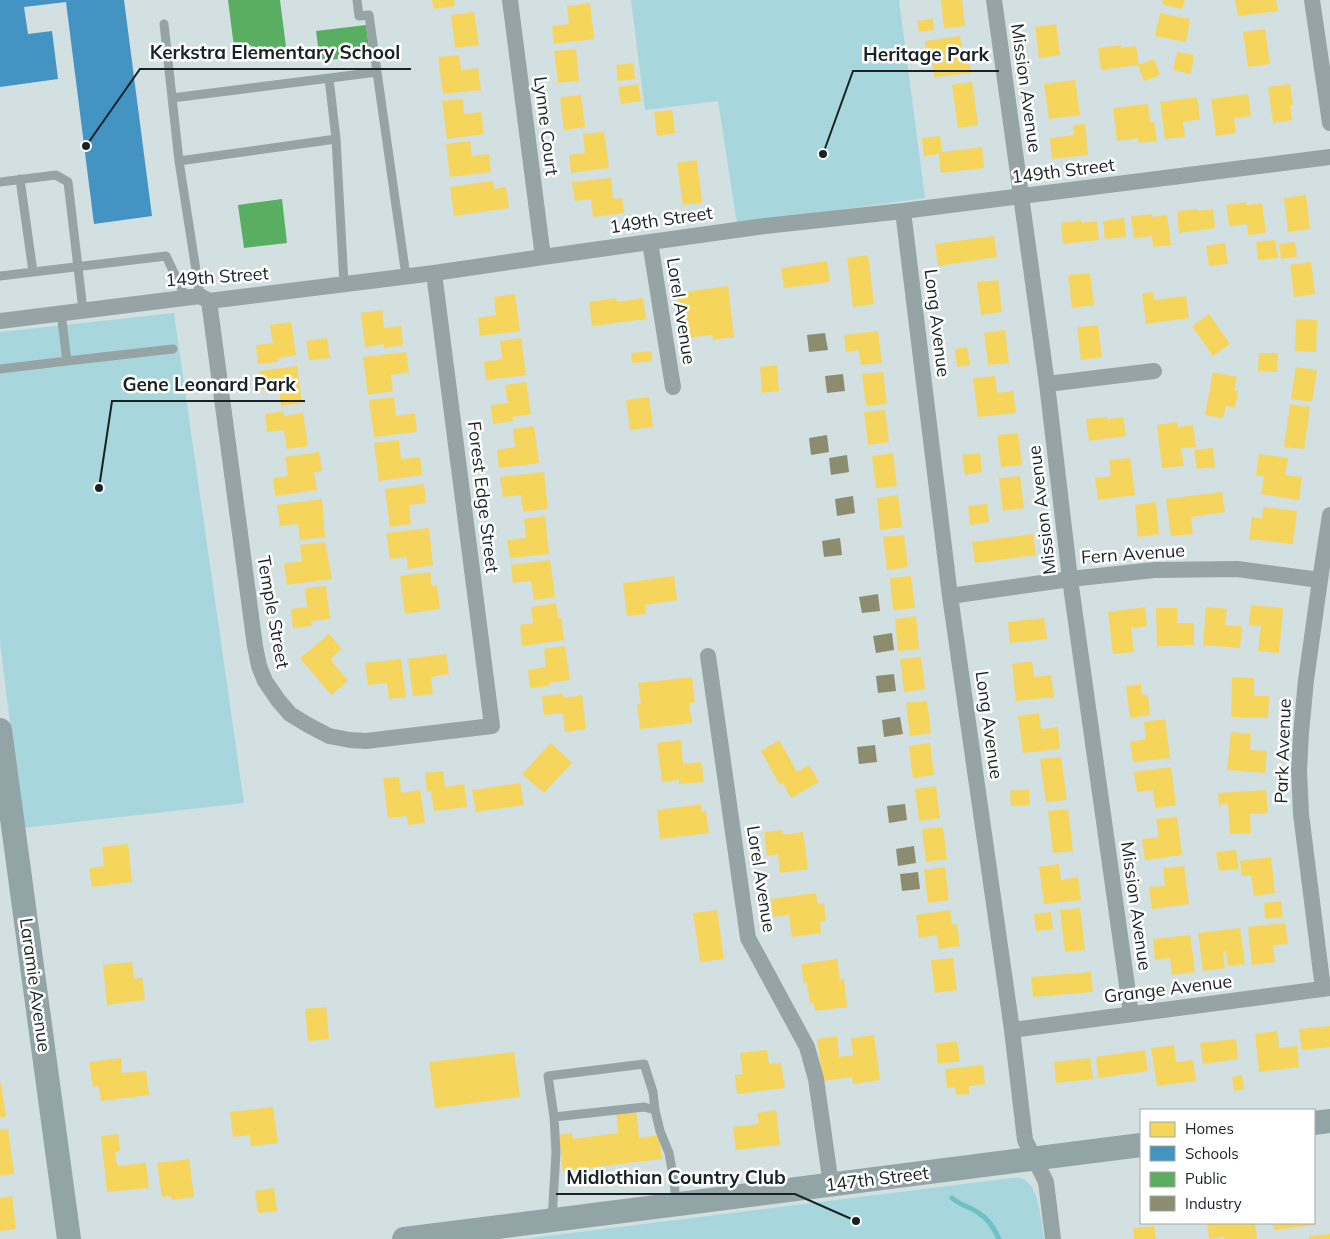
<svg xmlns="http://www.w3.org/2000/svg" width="1330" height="1239" viewBox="0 0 1330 1239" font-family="Mulish,sans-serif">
<rect width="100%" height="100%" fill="#d2e0e2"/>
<path fill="#a7d7dc" d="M631,0H899L925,198L737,224L718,101L645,110Z
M174,313L244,803L23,828L0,643V332Z
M1011,1178C1015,1178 1019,1177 1023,1179C1040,1187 1041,1222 1044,1239H523Z"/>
<path fill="#f6d55c" d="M432,0H454L455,6L434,9Z
M941,0H962L965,26L944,28Z
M1163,0H1185L1182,9L1162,4Z
M1235,0H1276L1278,11L1238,16Z
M590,3L594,39L554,44L552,26L569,24L567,6Z
M474,12L479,45L455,48L451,15Z
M1160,13L1190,19L1186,42L1155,36Z
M933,19L934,30L919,32L917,21Z
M1056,24L1060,55L1039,58L1035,27Z
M1265,29L1270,64L1248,67L1243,32Z
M960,36L962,50H968L971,73L934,77L931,53L927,54L925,41Z
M1121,45V48L1136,46L1139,65L1101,70L1098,48Z
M576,49L579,81L558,83L554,51Z
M1177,52L1194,55L1191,74L1173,70Z
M459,55L461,70L478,68L481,90L443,94L438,57Z
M1154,59L1160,75L1144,81L1138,65Z
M633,63L635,79L618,81L616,65Z
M1075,80L1080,115L1049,119L1044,84Z
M972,82L978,125L958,128L952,85Z
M638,84L641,101L621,104L618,87Z
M1290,84L1293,105H1290L1292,120L1273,123L1268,87Z
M1248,94L1251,116L1234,118L1236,133L1216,136L1211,99Z
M581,95L585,127L564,130L560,97Z
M1197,97L1200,119L1183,122L1185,137L1165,139L1160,102Z
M463,99L464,114L481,112L484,134L447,139L442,101Z
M1148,104L1150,122L1154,121L1157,141L1139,143L1138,138L1117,141L1113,108Z
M672,110L675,133L657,136L654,112Z
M1085,124L1088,155L1052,159L1050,138L1074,135L1073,125Z
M604,132L609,168L571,173L569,155L585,153L583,134Z
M940,136L942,152L982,147L984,168L941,173L939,154L924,156L922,138Z
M470,141L472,156L489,154L491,172L450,177L446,144Z
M697,160L702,203L683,205L677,163Z
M611,178L613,199L622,198L624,213L593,217L591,199L575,201L572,182Z
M493,181L494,189L506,187L509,208L454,216L450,187Z
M1306,195L1310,229L1288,232L1284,198Z
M1246,202L1247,205L1262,203L1266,233L1248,235L1247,224L1229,226L1226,205Z
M1197,209V211L1213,209L1215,228L1179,233L1177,211Z
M1152,214V217L1167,215L1171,245L1153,247L1152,236L1134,238L1131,216Z
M1124,218L1126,237L1105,239L1103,221Z
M1081,220V223L1097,221L1099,240L1063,244L1061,223Z
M994,236L997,257L938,266L935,244Z
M1275,240L1278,258L1258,260L1256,242Z
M1295,242L1297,257L1281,259L1279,244Z
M1225,243L1228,264L1209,266L1206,246Z
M868,255L874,304L853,307L847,258Z
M827,261L830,282L784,288L781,268Z
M1311,262L1315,294L1294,297L1290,265Z
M1090,273L1094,305L1072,308L1068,275Z
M998,280L1002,312L981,315L977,282Z
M728,286L734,337L713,340L712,335L684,338L677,293Z
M1153,292L1154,300L1186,296L1189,318L1146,324L1142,294Z
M515,294L520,331L480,336L478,318L496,315L494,297Z
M616,298L617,302L643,298L646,319L592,326L589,302Z
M382,310L384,328L401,326L403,345L384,348V344L365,347L361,313Z
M1209,314L1230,344L1213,356L1192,326Z
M1296,319L1317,320L1316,352L1295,351Z
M291,322L296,355L277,358L278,362L258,364L256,345L273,343L270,325Z
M1098,325L1102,357L1081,360L1077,327Z
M1005,330L1009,363L988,365L984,333Z
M878,331L882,363L861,365L859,350L846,352L844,335Z
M327,338L330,358L309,360L306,341Z
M521,338L526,375L486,380L484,362L502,359L500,341Z
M967,347L970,365L957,367L955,349Z
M652,351V361L632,363L631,353Z
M406,352L409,372L391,375L393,391L368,395L363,357Z
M1259,353H1278L1277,372L1258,371Z
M777,365L779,391L762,393L760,367Z
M297,366L302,403L281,406L279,387L262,390L259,371Z
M1296,367L1317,370L1312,402L1291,399Z
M883,372L887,404L866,406L862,374Z
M1213,372L1237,377L1234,390L1238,391L1235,408L1226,406L1223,418L1205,415Z
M995,376L997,393L1013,391L1016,413L978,417L973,378Z
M526,382L531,414L512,417L513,421L493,424L491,405L508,403L505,385Z
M394,397L396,416L415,413L417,432L374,437L369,400Z
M649,397L653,427L630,430L626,400Z
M1290,404L1310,407L1304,449L1284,447Z
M885,410L889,442L868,445L864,412Z
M284,411V416L303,413L308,446L287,449L284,430L267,432L265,414Z
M1107,417L1108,419L1123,417L1126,436L1089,441L1086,419Z
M1177,422L1178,427L1193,425L1196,447L1181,448L1184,466L1162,468L1157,425Z
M534,426L539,463L499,468L497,450L515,447L513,429Z
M1018,433L1022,465L1001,467L997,435Z
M399,440L401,459L420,457L422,475L379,481L374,443Z
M1213,448L1215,467L1197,469L1194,450Z
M319,452L322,471L314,472L317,490L275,496L273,478L288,476L285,457Z
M893,453L897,486L876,488L872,456Z
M980,453L982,472L965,475L962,455Z
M1259,454L1288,458L1285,475L1302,477L1299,500L1261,494L1264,476L1256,475Z
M1130,458L1135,495L1098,500L1095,478L1111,476L1109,460Z
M544,472L548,509L523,512L521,495L503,497L500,477Z
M1020,476L1024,508L1003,511L999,478Z
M424,484L426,503L409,505L411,524L390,527L385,489Z
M1222,492L1225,512L1191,517L1193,534L1171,536L1166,499Z
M898,495L902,527L880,530L877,498Z
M322,499L325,537L300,540L298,524L280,526L277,505Z
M1156,502L1159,534L1138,537L1135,505Z
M987,504L989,522L970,525L968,506Z
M1263,507L1297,511L1293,544L1249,539L1252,517L1262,519Z
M545,516L549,554L510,558L507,540L526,538L524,519Z
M429,528L433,565L408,569L407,557L390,559L386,533Z
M1033,534L1036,555L975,563L972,542Z
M904,535L908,567L887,570L883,537Z
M325,542L332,579L287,585L284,564L302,561L300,545Z
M550,560L555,597L534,600L531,581L513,583L511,565Z
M430,572L432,586L437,585L440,609L405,614L400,576Z
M674,576L677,600L645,605L646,614L627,616L623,583Z
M911,576L915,608L893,610L890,578Z
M326,586L330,619L311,621L312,626L293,628L291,609L307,607L305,588Z
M556,603L558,618H561L564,640L522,646L520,625L533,623L531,607Z
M1251,605L1283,608L1279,653L1258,651L1261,626L1249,625Z
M1145,607L1147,626L1131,628L1134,652L1113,654L1108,612Z
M1206,607L1227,609L1225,625L1242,626L1240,648L1203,645Z
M1156,608H1177V623H1194V645L1157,646Z
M916,616L919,649L898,651L895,619Z
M1044,618L1047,639L1010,643L1008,622Z
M329,634L342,649L330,659L348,681L331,695L300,658Z
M565,646L570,680L549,683V686L530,688L528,670L546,667L544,649Z
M446,654L449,674L431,677L433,694L413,696L408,659Z
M921,657L925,689L904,692L900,659Z
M401,659L406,697L389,699L387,683L368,685L365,663Z
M1032,661L1034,677L1051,675L1054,697L1016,701L1012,664Z
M692,677L695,702L689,703L692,723L640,729L637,704H641L638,683Z
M1232,677L1254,678V696H1269L1268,718L1231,717Z
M1141,684L1142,695H1148L1150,715L1130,718L1126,686Z
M563,694L564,698L582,695L586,729L565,732L563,713L544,715L542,696Z
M927,701L931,733L910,736L906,703Z
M1039,713L1041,729L1058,727L1060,749L1023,753L1018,716Z
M1165,719L1170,758L1133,762L1130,742L1146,739L1144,722Z
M1231,732L1251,734L1250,750L1267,751L1265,773L1227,770Z
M681,740L683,764L701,762L704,782L679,784V780L662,782L657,743Z
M779,740L797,772L809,765L819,782L791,798L783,783L780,785L761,751Z
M551,743L572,763L544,793L522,774Z
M930,743L934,775L913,778L909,746Z
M1061,757L1067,800L1046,802L1040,759Z
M1171,767L1176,805L1155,808L1153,790L1137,792L1134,772Z
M443,771L445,787L464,784L467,807L434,811L431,791L427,792L425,773Z
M399,777L401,793L420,790L425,823L408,825L407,816L388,818L383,778Z
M520,783L524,805L476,812L472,790Z
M936,786L940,818L919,821L915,789Z
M1029,789L1030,805L1011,806L1010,791Z
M1266,790L1268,813L1250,814L1251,833L1230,834L1228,804L1219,805L1218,793Z
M701,804L702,812L706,811L709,833L660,839L657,810Z
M1068,809L1073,851L1053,853L1048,811Z
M1177,817L1182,855L1145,860L1142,839L1159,837L1156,819Z
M943,827L947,859L926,862L922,829Z
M782,830L783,835L803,832L808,869L780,873L778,854L767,856L764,832Z
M128,844L132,882L92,887L89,868L104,866L102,847Z
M1236,850L1239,869L1219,871L1216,852Z
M1271,857L1275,893L1254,896L1251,875L1242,876L1240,861Z
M1059,864L1061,880L1078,877L1081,900L1044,904L1039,867Z
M1184,866L1189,904L1152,909L1149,887L1165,886L1163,868Z
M945,867L949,900L928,903L924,870Z
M816,893L818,904L824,903L826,921L820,922L821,933L792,937L789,915L773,917L771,899Z
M1281,901L1283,917L1265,919L1264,903Z
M1080,908L1085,950L1065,952L1060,910Z
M717,910L724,959L700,962L693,913Z
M950,910L952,925L957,924L960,946L939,949L937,935L919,938L916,915Z
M1051,912L1053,929L1036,931L1034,914Z
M1285,923L1288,944L1273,945L1275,962L1252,965L1248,927Z
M1240,928L1245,964L1228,966L1226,951L1223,952L1225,968L1203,971L1198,933Z
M1190,935L1195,972L1172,975L1170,958L1155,960L1153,939Z
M953,958L957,990L935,993L931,960Z
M837,959L840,980L844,979L847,1007L815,1011L814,1003H810L807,983L804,984L801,964Z
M132,962L134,979L142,977L145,1000L107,1005L103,965Z
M1091,972L1093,992L1033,997L1031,977Z
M326,1007L329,1039L308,1041L305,1009Z
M1330,1026V1047L1302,1050L1299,1029Z
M1277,1031L1279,1048L1297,1046L1299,1067L1259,1072L1255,1034Z
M874,1035L880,1080L853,1084L852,1077L823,1081L817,1039L837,1036L839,1057L853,1055L851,1038Z
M1236,1039L1238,1059L1203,1064L1200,1043Z
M957,1041L960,1061L938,1064L936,1044Z
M1174,1045L1176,1062L1193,1060L1196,1081L1157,1086L1151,1048Z
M767,1050L769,1064L781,1063L785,1088L737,1094L735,1075L743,1074L740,1053Z
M1145,1050L1148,1071L1098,1078L1096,1057Z
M514,1052L520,1097L435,1108L429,1062Z
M121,1058L122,1073L146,1071L149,1095L101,1101L99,1086L93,1087L89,1062Z
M1090,1058L1093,1079L1056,1083L1054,1062Z
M983,1065L985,1084L969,1086V1094L956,1095L955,1087L947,1088L945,1069Z
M1242,1075L1244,1089L1234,1091L1232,1077Z
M0,1083H1L6,1117H0Z
M273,1107L278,1143L251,1146L249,1135L233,1137L230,1112Z
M636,1109L639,1138L659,1135L662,1159L563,1171L559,1135L572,1133L573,1139L618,1133L616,1112Z
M776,1110L780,1145L736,1150L733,1127L759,1124L757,1113Z
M8,1129L14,1174L0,1175V1130Z
M118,1134L120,1151L115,1152L117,1166L146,1163L149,1188L107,1192L101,1136Z
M189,1159L194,1197L172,1200L171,1196L162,1197L157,1163Z
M274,1188L277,1211L258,1213L255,1191Z
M12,1196L16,1229L0,1231V1198Z
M1207,1223H1255L1257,1239H1224V1237L1209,1239Z
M1273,1223H1315V1225L1274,1230Z
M1154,1226L1156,1239H1134L1133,1228Z
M1330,1234V1239H1309V1236Z"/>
<path fill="#4393c3" d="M0,0H124L152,216L94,224L66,2L24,7L28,34L52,31L58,79L0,87Z"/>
<path fill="#5aae61" d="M228,0H280L287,55L252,60L251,45L234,47Z
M366,25L370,55L320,61L316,31Z
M282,199L287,243L244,248L238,205Z"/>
<path fill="#8c8c6e" d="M825,333L828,350L809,352L807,335Z
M843,374L845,391L827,393L825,376Z
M827,435L829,452L811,455L809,438Z
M847,455L849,472L831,475L829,458Z
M853,496L855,513L837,516L835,499Z
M840,538L842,555L824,557L822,541Z
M878,594L880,611L862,613L859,597Z
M892,633L894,650L876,653L873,636Z
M894,674L896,691L878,693L876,676Z
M900,717L903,734L884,737L882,720Z
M875,745L877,762L859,764L857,747Z
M905,804L907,820L889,823L887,806Z
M914,846L916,863L898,866L896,849Z
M918,872L920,889L902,891L900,874Z"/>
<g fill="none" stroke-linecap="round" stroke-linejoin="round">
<path stroke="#70c0c8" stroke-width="5" d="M952,1198C961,1206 971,1207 980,1214C990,1220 995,1230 999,1239"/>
<path stroke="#96a4a6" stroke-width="9" d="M164,24L179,161L200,296
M377,72L406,276
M329,78L336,139L344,284
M172,98L377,72L369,15L359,16L357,0
M179,161L336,139
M20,179L33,272
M0,182L56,175L68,182L83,310
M0,276L166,256L186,298
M67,361L173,349
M0,369L67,361L61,313
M554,1117L548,1076L644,1064L653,1092L655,1110
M552,1220L556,1152L554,1117L644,1107L655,1110L660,1131L669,1153L674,1181L676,1204"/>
<path stroke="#96a4a6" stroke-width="16" d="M510,0L543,257
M994,0L1047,384L1070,579L1131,1014
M1312,0L1330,123
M903,211L950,596L1012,1030L1025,1140L1046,1182L1053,1239
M650,242L673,387
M209,301L255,646L259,666L265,681L278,700L290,714L308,725L329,736L350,740L366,741L492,726L434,273
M0,321L200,296L209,301L434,273L543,257L765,226L903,211L1330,157
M1047,384L1154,371
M950,596L1070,579L1154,570L1237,569L1320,580
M708,656L748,938L807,1047L816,1079L831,1185
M1323,989L1301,814L1299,770L1301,733L1306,680L1320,580L1330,515
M1012,1030L1330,988"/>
<path stroke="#93a4a6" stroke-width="24" d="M0,730L69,1239
M1314,1123L1330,1121
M404,1239L1141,1145"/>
</g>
<g text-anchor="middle" stroke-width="5" stroke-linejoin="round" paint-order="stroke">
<g font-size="18" fill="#192324" stroke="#fff">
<text transform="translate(1026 88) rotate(82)" y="6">Mission Avenue</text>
<text transform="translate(546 126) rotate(83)" y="6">Lynne Court</text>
<text transform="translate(1063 171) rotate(-7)" y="6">149th Street</text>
<text transform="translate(661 220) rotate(-8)" y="6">149th Street</text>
<text transform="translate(217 277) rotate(-4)" y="6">149th Street</text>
<text transform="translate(681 311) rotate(81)" y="6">Lorel Avenue</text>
<text transform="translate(937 323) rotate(83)" y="6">Long Avenue</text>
<text transform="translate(483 497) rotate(83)" y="6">Forest Edge Street</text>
<text transform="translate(1042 510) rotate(-97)" y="6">Mission Avenue</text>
<text transform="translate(1133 554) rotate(-4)" y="6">Fern Avenue</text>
<text transform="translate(273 612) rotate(80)" y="6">Temple Street</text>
<text transform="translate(989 725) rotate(82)" y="6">Long Avenue</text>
<text transform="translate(1283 751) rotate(-88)" y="6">Park Avenue</text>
<text transform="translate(761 879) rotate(81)" y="6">Lorel Avenue</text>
<text transform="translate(1136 906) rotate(82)" y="6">Mission Avenue</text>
<text transform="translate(35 985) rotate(82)" y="6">Laramie Avenue</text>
<text transform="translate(1168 989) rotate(-7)" y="6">Grange Avenue</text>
<text transform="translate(877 1179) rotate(-7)" y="6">147th Street</text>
</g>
</g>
<path fill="none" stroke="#192324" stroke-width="2" d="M86 146L140 69H411M823 154L853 71H999M99 488L112 401H305M856 1221L795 1194H556"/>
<g fill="#192324" stroke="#fff" stroke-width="2">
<circle cx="86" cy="146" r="5"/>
<circle cx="823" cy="154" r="5"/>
<circle cx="99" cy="488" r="5"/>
<circle cx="856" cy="1221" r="5"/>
</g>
<g font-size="19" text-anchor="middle" font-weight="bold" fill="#192324" stroke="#fff" stroke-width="5" stroke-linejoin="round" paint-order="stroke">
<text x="275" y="59">Kerkstra Elementary School</text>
<text x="926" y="61">Heritage Park</text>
<text x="209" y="391">Gene Leonard Park</text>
<text x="676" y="1184">Midlothian Country Club</text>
</g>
<rect x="1140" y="1109" width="175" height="115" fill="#ffffff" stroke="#a3a7a7"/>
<rect x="1150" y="1122" width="25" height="15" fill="#f6d55c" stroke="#a3a7a7"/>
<text x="1185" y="1134" font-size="15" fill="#192324">Homes</text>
<rect x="1150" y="1146" width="25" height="15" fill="#4393c3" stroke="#a3a7a7"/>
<text x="1185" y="1159" font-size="15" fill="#192324">Schools</text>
<rect x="1150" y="1172" width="25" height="15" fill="#5aae61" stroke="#a3a7a7"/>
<text x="1185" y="1184" font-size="15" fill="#192324">Public</text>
<rect x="1150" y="1196" width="25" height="15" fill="#8c8c6e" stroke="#a3a7a7"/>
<text x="1185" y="1209" font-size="15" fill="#192324">Industry</text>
</svg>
